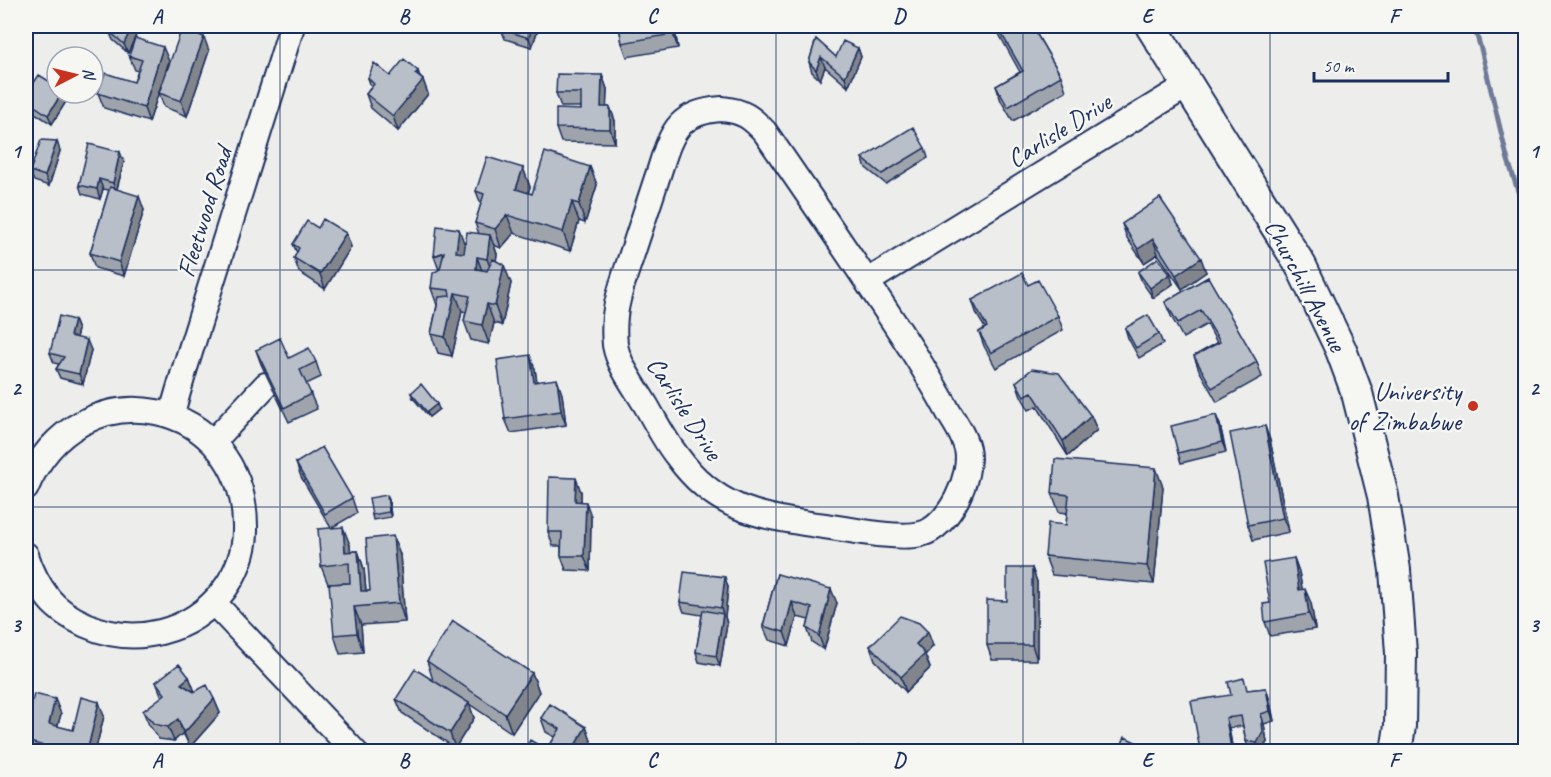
<svg xmlns="http://www.w3.org/2000/svg" width="1551" height="777" viewBox="0 0 1551 777" font-family="Caveat,sans-serif">
<rect width="100%" height="100%" fill="#edeeec"/>
<filter id="ink" filterUnits="userSpaceOnUse"><feTurbulence type="fractalNoise" baseFrequency=".0167" numOctaves="2"/><feDisplacementMap in="SourceGraphic" scale="12" xChannelSelector="R" yChannelSelector="G"/><feConvolveMatrix kernelMatrix="1 2 1 2 8 2 1 2 1" color-interpolation-filters="sRGB"/></filter>
<g filter="url(#ink)">
<g fill="none" stroke-linecap="round" stroke-linejoin="round">
<path stroke="#6e7a96" stroke-width="5" d="M1474,26L1481,49L1507,157L1526,216"/>
<g stroke="#1b2f5e" stroke-width="28">
<path id="minor" d="M722,109C743,111 751,117 765,132C816,206 868,281 917,358C928,376 939,394 949,413C956,424 964,436 967,449C973,476 949,527 921,534C896,540 843,528 817,525C757,516 715,509 677,456C665,441 656,423 647,407C636,388 619,367 615,345C614,335 614,326 615,316C617,297 624,278 630,260C639,233 648,205 657,178C663,161 668,138 680,125C691,113 707,110 722,109Z
M868,281L1188,85
M171,416L185,368L292,26
M213,442L266,385
M26,488C78,362 248,397 245,531C245,552 236,574 224,590C191,633 135,647 86,625C73,619 58,610 49,599C38,585 31,571 26,555
M214,603L355,752"/>
</g>
<g stroke="#1b2f5e" stroke-width="34">
<path id="major" d="M1151,26L1301,266L1341,350L1357,393L1383,496L1395,570L1401,653L1400,726L1396,752"/>
</g>
<use href="#minor" stroke="#f6f6f2" stroke-width="24"/>
<use href="#major" stroke="#f6f6f2" stroke-width="30"/>
</g>
<path fill="#9fa4ac" stroke="#1b2f5e" stroke-width="1.5" d="M140,26L128,53L113,40L109,31Z
M539,26L532,47L505,39L501,29Z
M619,26H674L678,48L627,57L622,43Z
M722,26H749L723,29Z
M996,26H1032L1061,76L1066,91L1013,121L1001,101L996,86L1020,72L1000,36Z
M816,39L836,57L858,48L861,57L848,87L825,67L820,80L812,72L809,62Z
M209,51L187,116L164,107L159,93Z
M129,56L169,61L149,122L104,108L98,93L134,82L138,71L135,70Z
M418,71L420,77L423,80L428,94L398,131L371,108L366,94L371,87L368,78L390,76Z
M602,75L607,89L606,107H610L615,121V143L561,142L556,128L581,110V107H561L556,93Z
M26,95L67,100L52,124L27,108L26,104Z
M925,148L928,158L886,184L866,168L862,158Z
M60,151L49,186L34,181L30,171Z
M124,162L117,189L144,210L124,276L95,268L90,253L109,190L103,189L100,199L82,194L79,185Z
M590,167L597,185L585,223L579,221L570,251L514,233L501,248L494,245L497,254L496,260L511,283L502,325L494,323L489,344L471,340L464,321L466,312L462,311L452,356L438,353L431,334L437,305L431,288L439,270L434,256L465,246L479,234L475,223L481,204L476,191L523,168L530,187L528,193L532,194Z
M1160,198L1206,272L1182,289L1158,254L1144,263L1127,238L1122,224Z
M318,228L346,233L351,247L325,289L299,272L294,258L297,253L293,244Z
M1138,272L1170,274L1173,284L1153,298L1142,282Z
M1208,277L1257,362L1262,377L1217,402L1199,370L1194,356L1217,343L1207,324L1183,338L1171,316L1165,302Z
M1028,285L1058,316L1063,330L996,368L984,346L979,332L985,328L977,315L972,300Z
M74,320L78,330L76,337L91,350L83,384L60,378L56,369L59,364L54,363L50,353Z
M1125,328L1159,334L1163,344L1139,358L1128,338Z
M256,350L289,358L316,362L321,377L306,384L317,409L289,422L261,364Z
M535,369L537,382L562,394L566,425L511,433L505,419Z
M1016,382L1091,416L1097,430L1068,456L1037,406L1029,410L1021,396Z
M411,393L439,409L429,417L413,398Z
M1220,425L1226,452L1181,463L1178,453Z
M1270,440L1289,532L1253,540L1248,525Z
M296,463L352,498L357,513L331,528L301,477Z
M1163,487L1154,584L1052,575L1045,556L1066,525L1067,513L1059,512L1052,493Z
M581,492V501L591,516L590,571L566,570L561,556V546H553L548,532Z
M389,500L391,517L373,520L372,515Z
M350,545V551H358L364,569L366,591H370L400,555L405,622L361,625L363,652L340,654L334,635L350,583L328,584L321,566Z
M1294,558L1299,572L1302,589L1311,603L1315,629L1270,636L1265,622L1270,603Z
M1032,568L1037,582V660H992L987,645Z
M777,574L837,603L824,650L812,642L807,628L809,620L797,617L789,646L769,640L763,626Z
M728,587L725,617L727,624L720,666L699,662L696,652L702,615L684,612L680,602Z
M870,646H933L925,655L930,668L906,692L875,660Z
M427,661L532,673L539,692L512,733L469,704L474,718L455,748L402,713L396,699L433,680Z
M189,677L195,692L214,699L220,713L190,747L183,733L174,741L159,739L149,725L143,711L162,697L156,682Z
M1266,688L1269,698L1274,721L1264,724L1267,742L1261,752L1249,751L1246,741L1243,726L1229,728L1233,752H1200V750L1231,695L1248,690Z
M61,714L57,727L73,730L104,716L95,752H26V727Z
M541,718L586,727L591,741L547,750L555,737L546,732Z"/>
<path fill="#82868c" stroke="#1b2f5e" stroke-width="1.5" d="M132,26H140L128,53L124,44Z
M532,26H539L532,47L529,38Z
M671,26H674L678,48L673,34Z
M204,37L209,51L187,116L181,101Z
M163,47L169,61L149,122L144,108Z
M858,48L861,57L848,87L845,77Z
M821,57L825,67L820,80L816,70Z
M418,71L421,82L423,80L428,94L398,131L393,116Z
M602,75L607,89L606,121L601,107Z
M62,93H64L67,100L52,124L48,115Z
M610,107L615,121V143L610,129Z
M57,141L60,151L49,186L45,176Z
M120,152L124,162L116,192L113,183Z
M590,167L597,185L585,223L579,204Z
M523,168L530,187L523,208L516,189Z
M99,179L103,189L100,199L97,189Z
M139,196L144,210L124,276L119,262Z
M572,202L579,221L570,251L563,232Z
M507,215L514,233L501,248L495,229Z
M459,229L466,248L463,270L456,252Z
M346,233L351,247L325,289L320,274Z
M490,235L497,254L494,277L487,259Z
M1153,239L1158,254L1144,263L1138,249Z
M477,257L484,276L476,269Z
M1201,258L1206,272L1182,289L1176,275Z
M504,265L511,283L502,325L495,306Z
M1170,274L1173,284L1153,298L1150,288Z
M455,293L462,311L452,356L445,337Z
M487,304L494,323L489,344L482,325Z
M74,320L78,330L74,346L70,336Z
M87,340L91,350L83,384L79,374Z
M530,355L535,369L539,397L534,382Z
M557,379L562,394L566,425L561,411Z
M437,404L439,409L429,417L427,412Z
M1216,415L1220,425L1226,452L1222,442Z
M1091,416L1097,430L1068,456L1063,441Z
M1265,426L1270,440L1289,532L1283,518Z
M1156,468L1163,487L1154,584L1147,566Z
M576,478L581,492V516L575,501Z
M387,495L389,500L391,517L389,512Z
M586,502L591,516L590,571L584,556Z
M343,527L350,545L352,570L345,552Z
M393,536L400,555L405,622L399,603Z
M358,551L364,569L367,606L361,591Z
M1294,558L1299,572L1305,604L1299,590Z
M1032,568L1037,582V660L1032,645Z
M725,577L728,587L725,617L727,624L720,666L716,656L723,615L721,608Z
M831,589L837,603L824,650L819,636Z
M1305,589L1311,603L1315,629L1309,614Z
M792,602L797,617L789,646L784,632Z
M354,607L361,625L363,652L357,633Z
M928,632L933,646L925,655L930,668L906,692L901,677L916,644Z
M532,673L539,692L512,733L505,714Z
M189,677L195,692L181,684Z
M1266,688L1269,698L1274,721L1270,711Z
M55,699L61,714L54,739L49,724Z
M214,699L220,713L190,747L184,733Z
M99,702L104,716L95,752H87Z
M469,703L474,718L455,748L450,733Z
M1261,714L1264,724L1267,742L1261,752H1260L1257,743Z
M1226,718L1229,728L1233,752H1232L1231,749Z
M178,719L183,733L174,741L168,727Z
M586,727L591,741L585,752H571Z"/>
<path fill="#b9bfc8" stroke="#1b2f5e" stroke-width="1.5" d="M112,26H132L124,44L109,31Z
M503,26H532L529,38L501,29Z
M619,26H671L673,34L622,43Z
M997,26H1032L1061,76L1008,107L996,86L1023,71Z
M182,28L204,37L181,101L159,93Z
M135,38L163,47L144,108L98,93L105,73L134,82L142,60L129,56Z
M816,39L836,57L843,41L858,48L845,77L821,57L816,70L809,62Z
M404,59L418,71L415,74L423,80L393,116L366,94L374,84L368,78L374,63L390,76Z
M557,74L602,75L601,107H610V129L556,128V109L581,110V93H556Z
M39,75L57,86V93H62L48,115L26,100V95Z
M913,127L925,148L882,174L862,158Z
M41,140L57,141L45,176L30,171Z
M89,144L120,152L113,183L99,179L97,189L79,185Z
M545,152L590,167L579,204L572,202L563,232L507,215L495,229L475,223L484,194L476,191L487,157L523,168L516,189L532,194Z
M110,187L139,196L119,262L90,253Z
M1160,198L1201,258L1176,275L1153,239L1138,249L1122,224Z
M323,219L346,233L320,274L294,258L299,248L293,244L307,221L318,228Z
M437,226L459,229L456,252L464,253L467,232L490,235L487,259L477,257L476,269L487,271L493,259L504,265L495,306L487,304L482,325L464,321L470,296L455,293L445,337L431,334L439,297L450,296L449,290L431,288L433,273L440,269L444,252L434,256Z
M1158,258L1170,274L1150,288L1138,272Z
M1022,273L1028,285L1038,280L1058,316L991,353L979,332L987,327L972,300Z
M1208,277L1257,362L1212,388L1194,356L1220,342L1201,310L1178,323L1165,302Z
M1148,315L1159,334L1136,348L1125,328Z
M59,316L74,320L70,336L87,340L79,374L56,369L64,357L50,353Z
M280,338L289,358L309,348L316,362L300,370L311,394L284,408L256,350Z
M530,355L534,382L557,379L561,411L505,419L497,360Z
M1032,369L1059,373L1091,416L1063,441L1032,392L1024,396L1016,382Z
M421,384L437,404L427,412L411,393Z
M1216,415L1222,442L1178,453L1171,426Z
M1265,426L1283,518L1248,525L1230,433Z
M322,447L352,498L325,514L296,463Z
M1055,459L1156,468L1147,566L1045,556L1048,523L1066,525L1069,495L1052,493Z
M549,477L576,478L575,501L586,502L584,556H561L562,532H548Z
M387,495L389,512L372,515L369,498Z
M343,527L345,552L358,551L361,591H370L366,539L393,536L399,603L354,607L357,633L334,635L329,584L350,583L349,563L321,566L318,529Z
M1294,558L1299,590L1305,589L1309,614L1265,622L1263,604L1270,603L1263,563Z
M1007,568H1032V645H987V600L1007,601Z
M684,572L725,577L721,608L680,602Z
M777,574L831,589L819,636L807,628L812,608L792,602L784,632L763,626Z
M703,610L723,614L716,656L696,652Z
M900,616L919,623L928,632L916,644L925,654L901,677L870,646Z
M453,621L532,673L505,714L427,661Z
M179,664L189,677L181,684L194,692L207,685L214,699L184,733L178,719L168,727L154,724L143,711L165,694L156,682Z
M415,669L469,703L450,733L396,699Z
M1244,678L1247,690L1266,688L1270,711L1261,714L1263,732L1257,743L1246,741L1241,716L1226,718L1231,749L1200,750L1191,701L1231,695L1228,682Z
M34,694L55,699L49,724L73,730L81,697L99,702L87,752H66L26,741V727Z
M550,704L586,727L571,752H523L530,740L547,750L560,729L541,718Z
M1125,737L1150,749L1149,752H1118Z
M852,747L865,748L864,752H851Z"/>
</g>
<path fill="none" stroke="#1b2f5e" stroke-width="1.5" stroke-opacity="0.55" d="M280,26V752M528,26V752M776,26V752M1023,26V752M1270,26V752M26,270H1526M26,507H1526"/>
<circle fill="#c8321e" stroke="#f6f6f2" stroke-width="2" cx="1473" cy="406" r="6"/>
<g text-anchor="middle" stroke-width="5" stroke-linejoin="round" paint-order="stroke">
<g font-size="26" fill="#1b2f5e" stroke="#f6f6f2">
<text transform="translate(1059 130) rotate(-32)" y="9">Carlisle Drive</text>
<text transform="translate(204 212) rotate(-73)" y="9">Fleetwood Road</text>
<text transform="translate(1306 285) rotate(62)" y="9">Churchill Avenue</text>
<text transform="translate(685 408) rotate(57)" y="9">Carlisle Drive</text>
</g>
<g font-size="26" fill="#1b2f5e" stroke="#f6f6f2" text-anchor="end">
<text x="1461" y="400">University<tspan x="1461" dy="30">of Zimbabwe</tspan></text>
</g>
</g>
<rect width="1551" height="777" fill="none" stroke="#f6f6f2" stroke-width="66"/>
<g transform="translate(75 75) rotate(83)"><circle r="28" fill="#f6f6f2" stroke="#9ea6b7" stroke-width="1.5"/>
<path d="M0-4.5L10 22L0 15L-10 22Z" fill="#c8321e"/>
<text y="-9" font-size="16" font-weight="bold" text-anchor="middle" fill="#1b2f5e">N</text>
</g>
<path d="M1314 72v9h134v-9" fill="none" stroke="#1b2f5e" stroke-width="3"/>
<text x="1323" y="72" font-size="18" fill="#1b2f5e" stroke="#f6f6f2" stroke-width="4.5" paint-order="stroke">50 m</text>
<rect x="33" y="33" width="1485" height="711" fill="none" stroke="#1b2f5e" stroke-width="2"/>
<g font-size="20" text-anchor="middle" font-weight="bold" fill="#1b2f5e">
<text x="157" y="23">A</text>
<text x="404" y="23">B</text>
<text x="652" y="23">C</text>
<text x="899" y="23">D</text>
<text x="1147" y="23">E</text>
<text x="1394" y="23">F</text>
<text x="16" y="158">1</text>
<text x="1534" y="158">1</text>
<text x="16" y="395">2</text>
<text x="1534" y="395">2</text>
<text x="16" y="632">3</text>
<text x="1534" y="632">3</text>
<text x="157" y="767">A</text>
<text x="404" y="767">B</text>
<text x="652" y="767">C</text>
<text x="899" y="767">D</text>
<text x="1147" y="767">E</text>
<text x="1394" y="767">F</text>
</g>
</svg>
